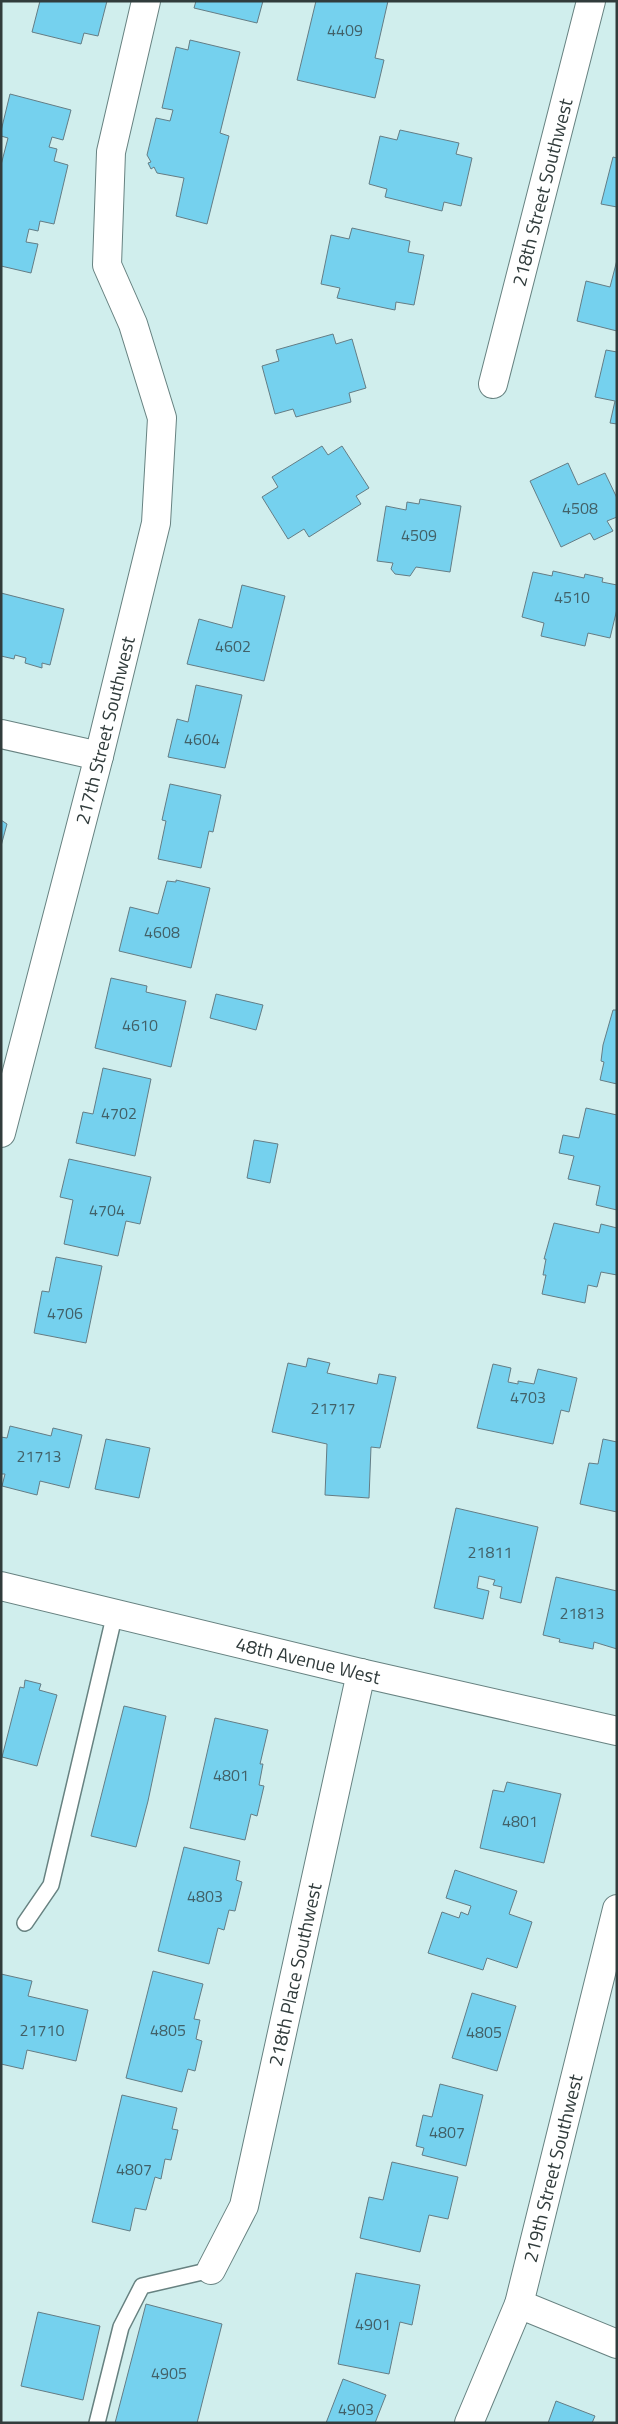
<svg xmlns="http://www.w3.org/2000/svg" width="618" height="2424" viewBox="0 0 618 2424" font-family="'Titillium Web',sans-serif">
<rect width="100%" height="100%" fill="#d0eeed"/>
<path fill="#75d1ee" stroke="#647d85" d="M40,1H107L98,36L84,33L81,44L32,32Z
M196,1H263L257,23L194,8Z
M316,1H388L375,58L384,60L375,98L297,80Z
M190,40L240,52L220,133L229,136L207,224L176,216L184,178L157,173L154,167L151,169L148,163L151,162L147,155L156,118L170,121L173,110L162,108L176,47L188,50Z
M10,94L71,110L63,140L52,137L49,147L57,149L54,161L68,165L54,224L40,221L38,231L29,229L26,242L38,244L31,273L1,266V165L8,138L1,136V131Z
M400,130L459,143L456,154L472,158L461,206L444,202L442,211L385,197L387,189L369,184L380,136L397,140Z
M613,157L617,158V207L601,204Z
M352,228L410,241L408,252L424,255L414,305L396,302L395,310L337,298L340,288L321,284L331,235L349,239Z
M617,260V331L577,321L586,281L610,287Z
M333,334L336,344L352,339L366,388L349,393L351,402L296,417L293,409L275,414L262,366L279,361L276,350Z
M606,350L617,352V424L610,423L615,401L595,397Z
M322,446L328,455L342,446L369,488L356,496L361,504L309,537L304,529L288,539L262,497L278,487L272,477Z
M568,463L578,485L605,473L617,498V517L607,521L613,531L594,540L590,533L561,547L530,481Z
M420,499L461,506L450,572L416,567L410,576L395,574L391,569L393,563L377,561L386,506L406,510L407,502L419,504Z
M553,571L584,578L585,574L603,578L602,582L617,585V609L610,638L588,633L585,646L541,636L544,623L522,617L533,572L552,576Z
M242,585L285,596L264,681L187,664L199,619L232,628Z
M1,593L64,609L50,665L42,663V668L25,663L26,658L15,655L14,659L1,656Z
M196,685L242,695L225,768L168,757L177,719L188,722Z
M170,784L221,795L213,832L209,831L201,868L158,859L166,821L162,820Z
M1,820L7,824L1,846Z
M176,880L210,888L191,968L119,951L130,907L158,914L167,881L176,882Z
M111,978L147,986L146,992L186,1001L171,1067L95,1048Z
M216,994L263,1005L256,1030L210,1018Z
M613,1010H617V1084L600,1080L604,1062L601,1061L603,1045Z
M103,1068L151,1079L135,1156L76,1143L83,1112L93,1114Z
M586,1108L617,1115V1210L596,1205L600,1186L568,1179L574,1156L559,1153L563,1135L579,1138Z
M254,1140L278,1144L270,1183L247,1178Z
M69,1159L151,1177L140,1224L126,1221L118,1256L64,1244L73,1200L60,1197Z
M554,1223L599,1233L601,1224L617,1228V1275L601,1272L597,1287L588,1285L585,1303L542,1294L546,1275H543L546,1259H544Z
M56,1257L102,1266L86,1343L34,1333L42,1291L49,1292Z
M308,1358L330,1363L327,1373L377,1384L379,1374L396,1377L380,1448L371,1447L369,1498L325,1495L327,1444L272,1432L288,1363L306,1367Z
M493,1364L511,1368L508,1382L518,1384V1381L534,1384L538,1369L577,1378L569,1412L561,1410L553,1444L477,1428Z
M10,1426L51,1436L53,1428L82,1435L69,1488L40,1481L37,1495L2,1486L5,1474H1V1437L7,1438Z
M106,1439L150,1448L139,1498L95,1489Z
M603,1439L617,1442V1512L580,1504L589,1463L598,1464Z
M456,1508L538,1527L521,1603L500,1598L502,1587L493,1585L495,1580L479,1576L477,1588L489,1591L483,1619L434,1608Z
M556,1577L617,1591V1649L594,1642L593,1649L559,1642L560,1639L543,1635Z
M25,1680L41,1684L39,1690L57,1695L37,1766L2,1757L20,1687L24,1688Z
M124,1706L166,1716L148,1801L136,1847L91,1836Z
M215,1718L268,1730L260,1764H263L259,1785L264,1786L257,1816L251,1814L245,1840L190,1828Z
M507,1782L561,1794L544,1863L480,1848L493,1790L504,1792Z
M184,1847L240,1861L236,1880L242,1882L235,1911L229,1910L224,1930L218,1928L209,1964L158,1951Z
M455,1870L517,1891L509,1914L532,1922L517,1968L487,1958L483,1970L428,1953L442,1912L459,1918L461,1912L468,1915L471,1906L446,1898Z
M153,1971L203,1984L194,2019L200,2020L196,2039L202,2041L195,2071L188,2069L182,2092L126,2078Z
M1,1974L32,1981L28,1996L88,2010L76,2061L27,2050L23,2069L1,2064Z
M472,1993L516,2006L497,2071L452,2058Z
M440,2084L483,2095L466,2166L422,2155L424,2148L416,2146L423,2115L432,2117Z
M122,2095L177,2108L172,2129L178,2130L171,2160L165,2159L161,2179L155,2177L146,2210L135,2208L130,2231L92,2222Z
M392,2162L458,2177L448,2219L429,2215L420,2252L360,2238L369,2197L383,2200Z
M356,2273L420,2285L412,2325L400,2322L389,2374L338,2364Z
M146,2304L222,2324L197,2423H115Z
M38,2312L100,2326L83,2400L21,2386Z
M343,2379L386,2395L375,2423H326Z
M556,2401L595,2416L592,2423H548Z"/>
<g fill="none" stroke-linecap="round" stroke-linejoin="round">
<g stroke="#678281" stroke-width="18">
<path id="lane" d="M25,1923L51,1885L115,1613
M97,2423L121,2327L142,2286L211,2270"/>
</g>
<g stroke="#678281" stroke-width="30">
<g id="street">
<path id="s1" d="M493,384L591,1"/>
<path d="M1,734L99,756"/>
<path id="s2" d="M1,1133L99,756L156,523L162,418L133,324L107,265L111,152L146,1"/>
<path id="s3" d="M211,2270L244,2206L361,1673"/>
<path d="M519,2304L617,2344"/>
<path id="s4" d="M469,2423L519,2304L617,1909"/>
</g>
</g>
<g stroke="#678281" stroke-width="30">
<g id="secondary">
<path id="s5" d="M1,1586L361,1673L617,1731"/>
</g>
</g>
<use href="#lane" stroke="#fff" stroke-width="15"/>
<use href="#street" stroke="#fff" stroke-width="28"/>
<use href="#secondary" stroke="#fff" stroke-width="28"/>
</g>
<g text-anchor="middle" stroke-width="4.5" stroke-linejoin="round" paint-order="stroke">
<g font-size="16" fill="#426168">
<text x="345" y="36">4409</text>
<text x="580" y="514">4508</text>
<text x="419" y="541">4509</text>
<text x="572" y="603">4510</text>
<text x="233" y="652">4602</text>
<text x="202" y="745">4604</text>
<text x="162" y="938">4608</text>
<text x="140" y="1031">4610</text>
<text x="119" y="1119">4702</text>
<text x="107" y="1216">4704</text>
<text x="65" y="1319">4706</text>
<text x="528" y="1403">4703</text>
<text x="333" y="1414">21717</text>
<text x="39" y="1462">21713</text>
<text x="490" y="1558">21811</text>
<text x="582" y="1619">21813</text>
<text x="231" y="1781">4801</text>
<text x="520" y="1827">4801</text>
<text x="205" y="1902">4803</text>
<text x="42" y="2036">21710</text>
<text x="168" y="2036">4805</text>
<text x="484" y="2038">4805</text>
<text x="447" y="2138">4807</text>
<text x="134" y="2175">4807</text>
<text x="373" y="2330">4901</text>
<text x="169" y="2379">4905</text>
<text x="356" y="2415">4903</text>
</g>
<g font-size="19" fill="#313c3c" stroke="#fff">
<text dy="7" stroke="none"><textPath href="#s1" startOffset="198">218th Street Southwest</textPath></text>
<text dy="7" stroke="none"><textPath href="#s2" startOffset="416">217th Street Southwest</textPath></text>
<text dy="7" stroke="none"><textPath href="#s5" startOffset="316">48th Avenue West</textPath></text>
<text dy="7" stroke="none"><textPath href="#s3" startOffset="309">218th Place Southwest</textPath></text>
<text dy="7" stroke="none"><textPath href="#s4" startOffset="269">219th Street Southwest</textPath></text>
</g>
</g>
<rect width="618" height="2424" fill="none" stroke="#313c3c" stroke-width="5"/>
</svg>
